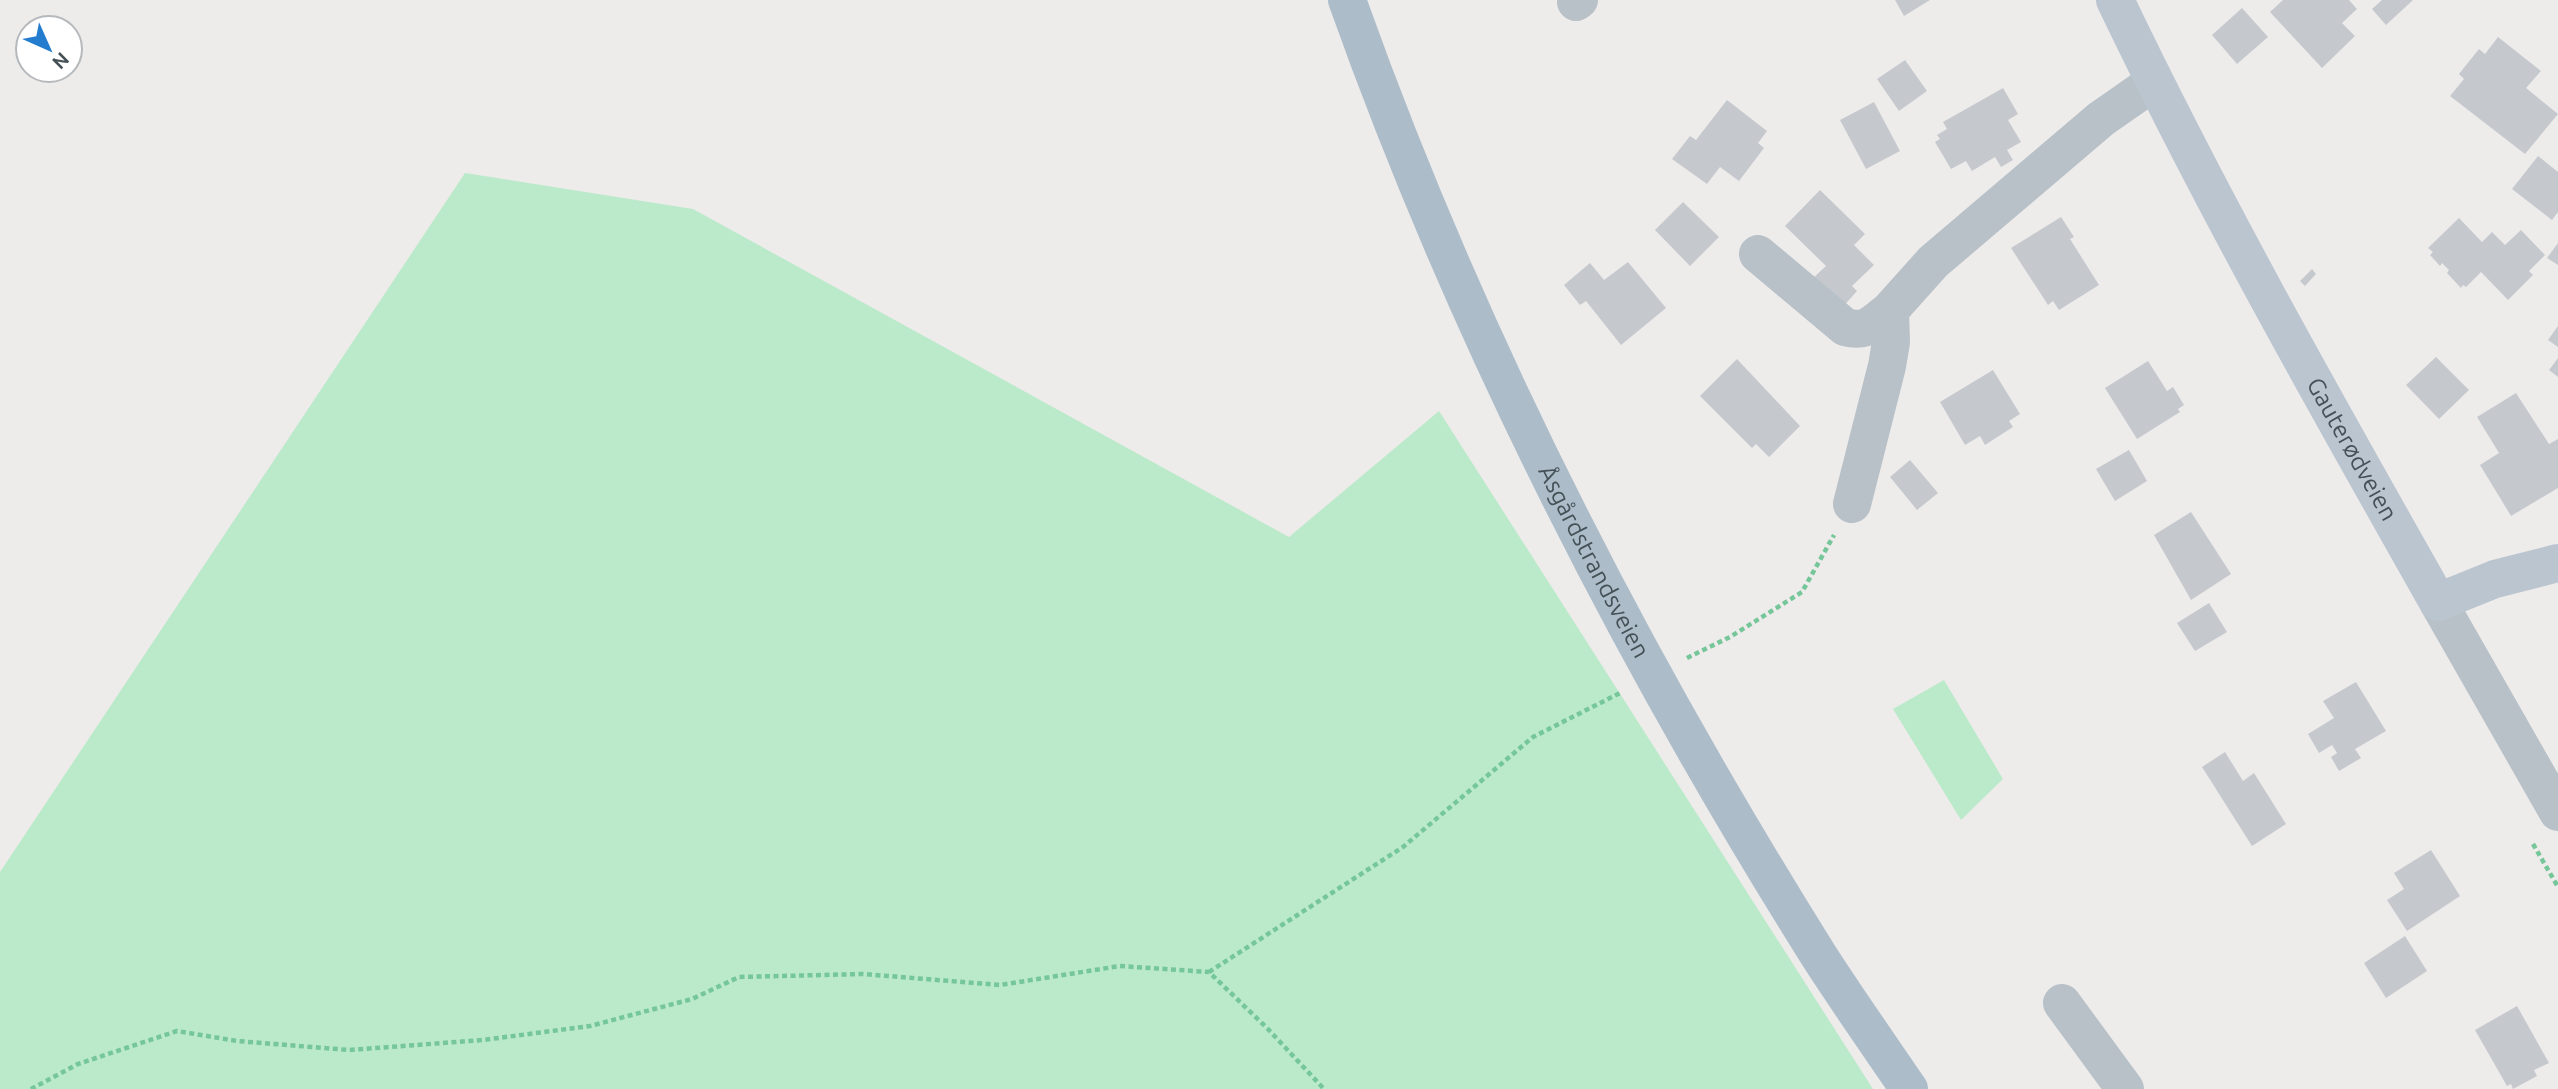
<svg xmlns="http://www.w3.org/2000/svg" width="2558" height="1089" viewBox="0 0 2558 1089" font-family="Ubuntu,sans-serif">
<rect width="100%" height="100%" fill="#eeebeb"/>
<path fill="#bbeaca" d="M465,173L693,209L1289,537L1439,411L1873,1089H0V872Z
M1944,680L2003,779L1961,820L1893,709Z"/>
<path fill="#c5c9ce" d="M1895,0H1930L1904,16Z
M2283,0H2349L2357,9L2342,23L2355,36L2322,68L2270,12Z
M2382,0H2413L2386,25L2372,9Z
M2242,8L2268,37L2237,64L2212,35Z
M2498,37L2541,71L2526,88L2558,114L2525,154L2450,96L2464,79L2459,74L2479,49L2485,54Z
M1905,60L1927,91L1899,111L1877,79Z
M2003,88L2018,114L2008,120L2021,142L2007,150L2013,160L2001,167L1995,157L1972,171L1966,161L1951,169L1935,142L1940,139L1937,135L1947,129L1943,122Z
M1727,100L1767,131L1758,143L1764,148L1739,181L1720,167L1707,184L1672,159L1690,136L1696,140Z
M1874,102L1900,151L1866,169L1840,120Z
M2538,156L2558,172V212L2552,220L2512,189Z
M1820,190L1865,234L1854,245L1874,265L1852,286L1857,291L1841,309L1811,280L1826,266L1785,226Z
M1683,202L1719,237L1690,266L1655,230Z
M2061,217L2074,237L2070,239L2099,285L2059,310L2053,301L2048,305L2011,248Z
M2459,218L2482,242L2492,232L2505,245L2521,230L2545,255L2529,271L2533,275L2508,300L2481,272L2466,287L2463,285L2461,288L2447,273L2449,270L2442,263L2440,266L2430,255L2433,252L2428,248Z
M2558,243V265L2547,258Z
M1628,262L1666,308L1621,345L1586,301L1580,305L1564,285L1590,263L1604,280Z
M2312,269L2316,274L2305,286L2300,281Z
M2558,326V347L2548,340Z
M2436,357L2469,390L2439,419L2406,385Z
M2558,358V377L2549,370Z
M1737,359L1800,426L1769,457L1756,444L1752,448L1700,396Z
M2148,361L2167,391L2173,387L2184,405L2178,409L2180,412L2137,439L2105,388Z
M1993,370L2020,414L2009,421L2013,427L1985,445L1980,436L1965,445L1940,402Z
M2516,393L2549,444L2558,439V488L2511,516L2480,465L2499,453L2477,417Z
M2129,450L2147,481L2115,501L2096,469Z
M1910,460L1938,493L1917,510L1890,477Z
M2191,512L2231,574L2191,600L2154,535Z
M2209,603L2227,632L2195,651L2177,623Z
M2356,682L2386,731L2355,749L2361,758L2339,771L2331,757L2337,753L2332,745L2319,753L2308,734L2334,718L2323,701Z
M2225,752L2243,781L2254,773L2286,824L2252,846L2202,767Z
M2431,850L2460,896L2407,931L2387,900L2404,889L2394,873Z
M2405,936L2427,971L2386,998L2364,963Z
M2517,1006L2549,1063L2534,1070L2537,1076L2513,1089L2511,1084L2507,1086L2475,1030Z"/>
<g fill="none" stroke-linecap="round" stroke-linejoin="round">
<path stroke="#75c698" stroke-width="4.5" stroke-dasharray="5 3.5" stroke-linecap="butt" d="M1687,658L1730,637L1802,592L1834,535
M2533,844L2558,887
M1209,972L1403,847L1533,737L1620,693
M31,1089L78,1064L177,1031L237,1041L349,1050L483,1040L590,1026L692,999L739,977L863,974L1000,985L1120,966L1209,972L1267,1028L1324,1089"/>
<path stroke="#b7c1c7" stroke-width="38" d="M1576,2L1579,0
M1758,254L1845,327C1868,333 1873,323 1890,310
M1852,504L1887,366L1891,342L1890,310L1933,262L2101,119L2154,82
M2438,602L2558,812
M2062,1003L2125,1089"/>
<path stroke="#bac5cf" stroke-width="38" id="s1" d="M2115,0C2213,205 2326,404 2438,602L2495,579L2558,563"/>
<path stroke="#acbdc9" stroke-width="38" id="s2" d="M1347,0C1466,335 1630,655 1819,956C1848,1001 1879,1045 1909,1089"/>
</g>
<g text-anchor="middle" stroke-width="5" stroke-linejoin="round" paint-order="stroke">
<g font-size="24" fill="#455057" stroke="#fff">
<text dy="8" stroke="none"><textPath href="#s1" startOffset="508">Gauterødveien</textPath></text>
<text dy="8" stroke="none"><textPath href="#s2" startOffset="614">Åsgårdstrandsveien</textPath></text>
</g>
</g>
<g transform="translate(49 49) rotate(135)"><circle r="33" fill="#ffffff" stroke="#b5b9bc" stroke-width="2"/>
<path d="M0-5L12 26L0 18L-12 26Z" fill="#247ccf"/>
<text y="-10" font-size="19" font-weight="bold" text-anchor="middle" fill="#455057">N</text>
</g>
</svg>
